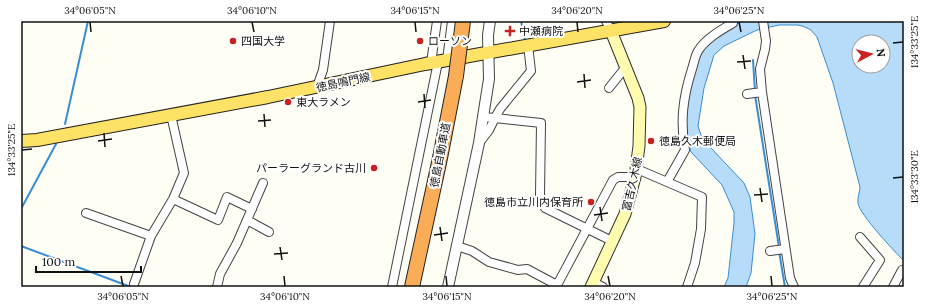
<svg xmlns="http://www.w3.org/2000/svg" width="925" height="308" viewBox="0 0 925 308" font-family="Lora,'Noto Sans JP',serif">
<rect width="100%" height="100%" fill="#fffef4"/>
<path fill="#b6dcf9" stroke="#398dd4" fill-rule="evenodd" d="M743,21H904V261C895,252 859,214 858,203C857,198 860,192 860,187L833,83L817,37L811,30L805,27L798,25H779L757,30L724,46L714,55L704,88L698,126L702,138L711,148L744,183L750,197L755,234L751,273L746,287H724L728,278L734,223V212L722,185L691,152L684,125L692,80L697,61L706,46L734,25ZM859,42H883V66H859Z"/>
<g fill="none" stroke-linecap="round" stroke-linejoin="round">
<path stroke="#398dd4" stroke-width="2" d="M521,21L525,40
M753,60L755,91
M755,95L779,247
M492,115L497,107
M65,124L88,21
M21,209L56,144
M21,246L131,287
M779,251L785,287"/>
<g stroke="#444" stroke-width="10">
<path id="minor" d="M606,21L611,31
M763,21L766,41L765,49L760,69L762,92L790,278L794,287
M447,60L452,21
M431,63L437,21
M317,87L323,70L330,21
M609,88L625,68
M747,94L762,92
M483,117L495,118L500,109L531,71L528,45
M479,143L489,130L495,118L541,123L540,195L545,208L612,241
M637,169L702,197L701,229L695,263L687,287
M667,182L685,150C680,121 683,97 692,69C694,63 695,56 698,51C705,39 721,30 733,23V21
M173,199L218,220L227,197L252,209
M86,213L151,236
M247,220L269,232
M860,237L880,260L863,287
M457,246L472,251L489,262L518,270L527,269L557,285
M770,251L785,249
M593,282L603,287
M134,284L151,236L173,199L184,173L171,115
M217,287L220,274L237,243L263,183
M392,287L438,62
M556,287L613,180L618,177H635
M893,287L902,270"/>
</g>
<g stroke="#444" stroke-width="12">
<path id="tertiary" d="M448,287L479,143L483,117L489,79L488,35L490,21"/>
</g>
<g stroke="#333" stroke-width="13">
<path id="secondary" d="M591,287L625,214L635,177L639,146L640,107L638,98L611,31"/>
</g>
<g stroke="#222" stroke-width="14">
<path id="primary" d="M21,141L37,140L268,97L425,64L664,21"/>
</g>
<g stroke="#222" stroke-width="16">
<path id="motorway" d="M412,287L440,158L456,76"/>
</g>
<use href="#minor" stroke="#fff" stroke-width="8"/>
<use href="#tertiary" stroke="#fff" stroke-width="10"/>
<use href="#secondary" stroke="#fffbaf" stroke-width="11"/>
<use href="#primary" stroke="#fee265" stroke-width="12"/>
<use href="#motorway" stroke="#faac57" stroke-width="14"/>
<g stroke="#222" stroke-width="16" stroke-linecap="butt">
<path id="motorway-bridge" d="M456,76L463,21"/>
</g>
<use href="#motorway-bridge" stroke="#faac57" stroke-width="14"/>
</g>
<path fill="none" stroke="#111" stroke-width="1.5" d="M90,22L91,32M252,22L254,32M415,22L416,32M577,22L578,32M739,22L741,32M893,43L903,42M743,55L745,69M737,62L751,61M584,74L585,88M577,82L591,80M424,94L425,108M418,102L431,100M264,114L265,127M258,121L271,120M104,133L105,147M98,141L112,139M22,150L32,149M893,178L903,177M760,188L762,202M754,195L768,194M600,207L602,221M594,215L608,213M440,227L442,241M434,235L448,233M280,247L282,260M274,254L288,253M121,276L123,286M284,276L285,286M446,276L447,286M608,276L610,286M771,276L772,286"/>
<g fill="#c92321" stroke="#fff" stroke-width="1.5">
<path d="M508 25h4v4h4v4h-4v4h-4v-4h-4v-4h4z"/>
<circle cx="233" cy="41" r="4"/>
<circle cx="420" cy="41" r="4"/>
<circle cx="288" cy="102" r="4"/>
<circle cx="651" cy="141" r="4"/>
<circle cx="374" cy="168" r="4"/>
<circle cx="591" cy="202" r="4"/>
</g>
<g text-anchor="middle" stroke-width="4" stroke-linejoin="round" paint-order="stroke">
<g font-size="11" fill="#111" stroke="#fff" text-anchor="start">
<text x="519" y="35">中瀬病院</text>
<text x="241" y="45">四国大学</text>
<text x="428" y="45">ローソン</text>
<text x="296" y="106">東大ラメン</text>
<text x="659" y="145">徳島久木郵便局</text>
<text x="366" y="172" text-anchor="end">パーラーグランド古川</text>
<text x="583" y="206" text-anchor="end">徳島市立川内保育所</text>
</g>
<g font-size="11" fill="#111" stroke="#fff">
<text transform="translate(343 82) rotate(-12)" y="4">徳島鳴門線</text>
<text transform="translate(440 155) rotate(-79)" y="4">徳島自動車道</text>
<text transform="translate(632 184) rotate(-77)" y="4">富吉久木線</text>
</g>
</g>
<rect width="925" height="308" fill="none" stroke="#ffffff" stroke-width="44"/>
<g transform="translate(871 54) rotate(83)"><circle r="19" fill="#ffffff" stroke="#a0a0a0"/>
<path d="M0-3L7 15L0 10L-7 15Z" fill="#c92321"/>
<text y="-6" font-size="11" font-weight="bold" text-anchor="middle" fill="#111111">N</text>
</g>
<path d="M36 266v6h105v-6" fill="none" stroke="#111111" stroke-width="2"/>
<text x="42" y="266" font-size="12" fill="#111111" stroke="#ffffff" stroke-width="3" paint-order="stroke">100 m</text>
<rect x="22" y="22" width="881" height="264" fill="none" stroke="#111" stroke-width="1.5"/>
<g font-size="10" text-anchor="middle" fill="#111">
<text x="90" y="14">34°06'05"N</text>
<text x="252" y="14">34°06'10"N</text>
<text x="415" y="14">34°06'15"N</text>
<text x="577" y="14">34°06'20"N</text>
<text x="739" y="14">34°06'25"N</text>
<text transform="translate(914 42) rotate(-90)" y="4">134°33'25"E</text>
<text transform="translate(11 150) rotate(-90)" y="4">134°33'25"E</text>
<text transform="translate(914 177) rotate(-90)" y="4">134°33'30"E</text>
<text x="123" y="300">34°06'05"N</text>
<text x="285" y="300">34°06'10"N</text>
<text x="447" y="300">34°06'15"N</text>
<text x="610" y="300">34°06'20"N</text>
<text x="772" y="300">34°06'25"N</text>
</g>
</svg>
